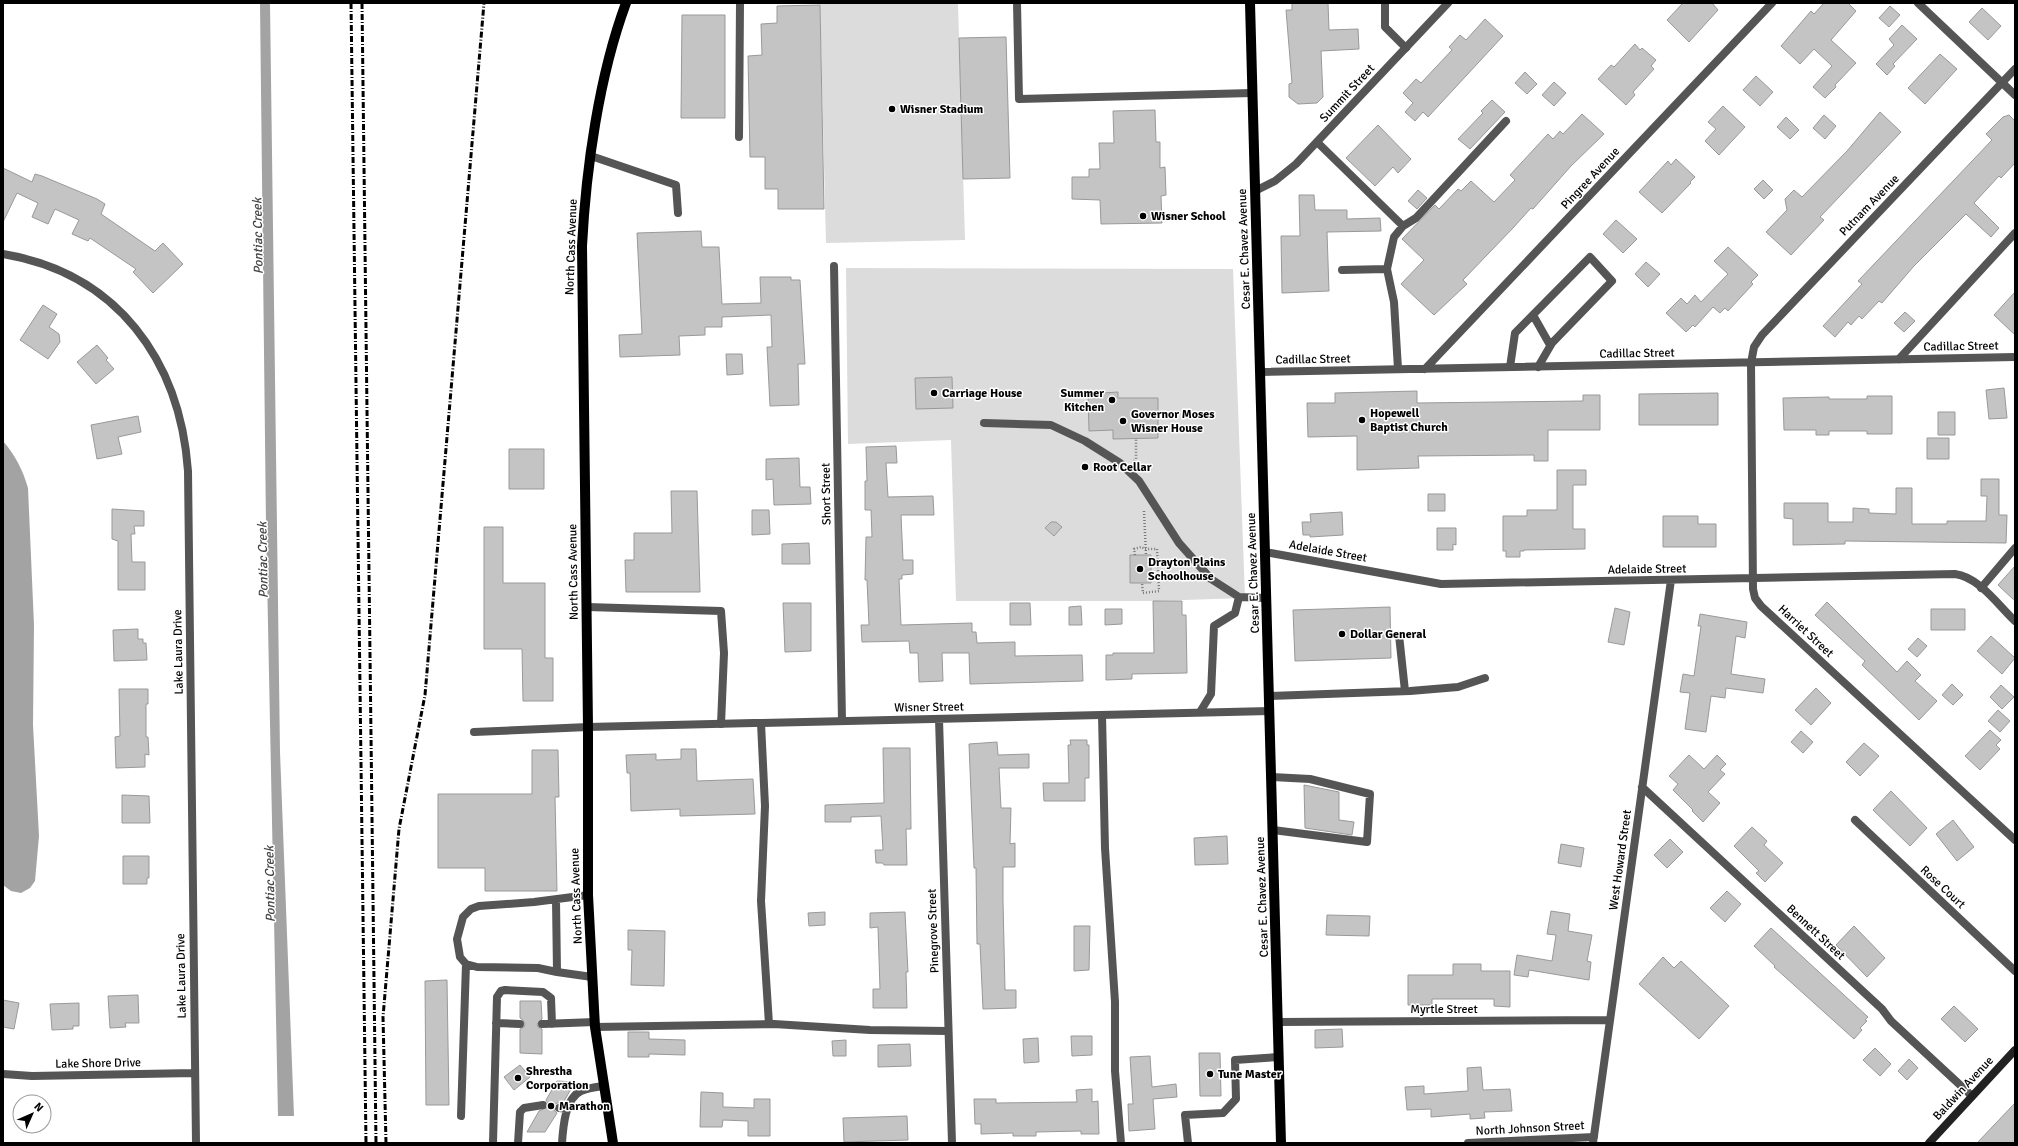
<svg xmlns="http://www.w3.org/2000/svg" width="2018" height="1146" viewBox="0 0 2018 1146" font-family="Signika,sans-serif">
<rect width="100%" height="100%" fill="#fff"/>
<path fill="#dcdcdc" d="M820,3H958L965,240L826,243Z
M846,268L1233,269L1245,598L1153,601H956L951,440L848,444Z"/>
<path fill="#a3a3a3" d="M260,3H270L280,752L294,1116H278L266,526Z
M3,441C15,455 23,470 28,488L34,625L33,725L39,836L35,881L30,888L21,893L11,891L3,885Z"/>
<path fill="#c4c4c4" stroke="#999" d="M1292,3H1328L1329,30L1358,29L1359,49L1321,51L1323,97L1317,103L1298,104L1289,97V84L1292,83L1286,10H1292Z
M1683,3H1712L1718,10L1689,42L1667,20Z
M1824,3H1848L1856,11L1831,40L1856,63L1835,85L1836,87L1825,98L1813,87L1832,66L1814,49L1800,64L1781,46L1811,11L1814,14Z
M820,5L824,209H778V189H765V157H750L748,56L762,55L761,24L777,23V6Z
M1890,6L1900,15L1889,27L1879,18Z
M1982,8L2001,26L1988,40L1969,22Z
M682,15H725V118H681Z
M1485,19L1503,36L1428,117L1423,112L1415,121L1405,112L1413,103L1403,93L1416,79L1421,83L1452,50L1449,47L1460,35L1466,40Z
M1902,25L1917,39L1893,64L1895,66L1887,75L1876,64L1894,45L1889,39Z
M1006,37L1010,178L963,179L959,38Z
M1635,44L1640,50L1642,48L1656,60L1651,66L1654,69L1633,92L1635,95L1626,105L1598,79L1611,65L1614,67Z
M1940,54L1957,69L1925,104L1908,88Z
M1525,72L1537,84L1527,94L1515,83Z
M1756,76L1773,92L1760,106L1743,90Z
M1554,82L1566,93L1554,106L1542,95Z
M1492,100L1505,112L1470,149L1458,139L1483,113L1481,111Z
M1723,106L1745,127L1719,155L1705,141L1716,129L1708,122Z
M1155,110L1156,142H1160V168L1165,167L1166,195L1161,196L1162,223L1101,224L1100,200L1072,199V177H1089V169H1100L1099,143H1114L1113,111Z
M1880,112L1901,132L1820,217L1824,220L1791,255L1766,232L1787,210L1785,199L1794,190L1802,197L1847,151Z
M1582,114L1604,134L1571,166L1533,209L1531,208L1513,228L1463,280L1467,284L1434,315L1401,284L1424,260L1402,239L1435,205L1439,209L1458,189L1461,191L1471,181L1494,202L1515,180L1510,175L1548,134L1553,139L1560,131L1563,134Z
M1824,115L1836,126L1825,139L1813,128Z
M2009,115L2015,121V163L2001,178L1999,176L1974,203L1999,228L1991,237L1966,214L1914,266L1882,303L1879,301L1862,319L1859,316L1851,325L1848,322L1835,337L1823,326L1862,284L1858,281L1992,140L1986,134L2003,117Z
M1786,117L1799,130L1790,139L1777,127Z
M1378,125L1411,159L1398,173L1393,167L1375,186L1346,158Z
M1676,159L1695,177L1690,182L1691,183L1662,213L1639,192L1668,161L1671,165Z
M3,168L32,182L35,174L42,176L97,199L105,204L101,214L155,251L163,243L183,264L153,293L133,272L136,269L90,238L88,241L72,234L79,220L55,209L48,224L32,217L38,203L17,193L3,222Z
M1763,180L1773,190L1764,199L1754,189Z
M1418,190L1427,198L1417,209L1408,201Z
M1299,195H1314L1315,210H1347V219L1380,218L1381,231L1327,232L1329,291L1282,293L1281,236H1300Z
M1616,220L1637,239L1623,253L1603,234Z
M701,231L702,247H719L722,304L761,303L760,277H791V280H800L805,364H798L799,405L770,406L767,347H772L771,315L722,317V327H705V335L679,336L680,355L620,357L619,335L642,334L637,233Z
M1728,247L1758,275L1751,282L1753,284L1728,311L1725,308L1720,313L1713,307L1695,327L1693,325L1686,332L1666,313L1681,298L1687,304L1695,295L1701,302L1728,274L1714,261Z
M1646,262L1660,274L1648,287L1635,274Z
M2015,292V335L1994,315Z
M43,305L57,314L49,327L59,334L60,342L48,359L20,340Z
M1905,312L1915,321L1904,332L1894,323Z
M97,345L108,358L106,360L114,369L96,384L77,362Z
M726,354H742L743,374L727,375Z
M952,377L953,408L916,409L915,378Z
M2004,388L2007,418L1989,419L1986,390Z
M1417,391V403L1583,401V395H1600V430H1548V461H1534V455L1418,456L1419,468L1357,470V436L1308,437L1307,403H1335V393Z
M1118,392V398H1158V438L1113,439V430L1089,431L1088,394Z
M1718,393V425H1639V394Z
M1867,396H1892V434H1867V431H1829V435H1816V430H1784L1783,398L1829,397V399H1867Z
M1938,412H1955V435H1938Z
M138,416L141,432L118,437L122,454L97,459L91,425Z
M1927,438H1949V459H1927Z
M896,446L897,463H886L888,497L933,496L934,515H901L903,560H913V574L902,575V579H899L901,625L972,623V632H976L977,643L1015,642V656L1082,655L1083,681L970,684L969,653H942L943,681L919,682L918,653H910L909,641L862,642L861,625H869L867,580H865L866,537H872L871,510H865V481H867L866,447Z
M509,449H544V489H509Z
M799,458L800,487H810L811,504L774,505L773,479L766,480V459Z
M1557,470H1586V485H1573V529H1585V549L1524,550V551H1520V557H1506V551H1503V516H1527V510H1557Z
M1981,479H1999V515H2007L2006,543L1845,541V544L1793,545V519L1784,518V503H1828V522H1853V508L1869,509V513L1896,514V488H1912V524H1947V521H1986L1987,496H1981Z
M671,491H697L700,592H626L625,560H634V533H672Z
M1428,494H1445V511H1428Z
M112,509L144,511V526H134L135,534H131L132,562H145V590H118V541L112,539Z
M752,510H769L770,534L752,535Z
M1342,512L1343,535L1310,537V535H1303L1302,522H1311L1310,514Z
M1663,516H1698V524H1716V547H1663Z
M1051,522H1056L1062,527L1054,536L1045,528Z
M484,527H503V583H545V658H553V701H523L522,649H484Z
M1437,528H1456V545L1453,544V550H1437Z
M809,543L810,564H782V544Z
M1130,555H1151V583H1130Z
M2015,566V601L1998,585Z
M1153,601H1182V615H1186L1187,673L1132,674V679L1106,680V655H1113V653H1154Z
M1827,602L1897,672L1907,661L1921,675L1915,681L1937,701L1919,720L1862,665L1865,661L1815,615Z
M783,603H811V651L785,652Z
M1010,603H1030L1031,625H1010Z
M1081,606L1082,625H1069V607Z
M1390,607L1391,658L1295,661L1293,610Z
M1615,608L1630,612L1624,645L1608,642Z
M1105,609H1122V624L1105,625Z
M1931,609H1965V630H1931Z
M1700,614L1747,622L1745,638L1736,636L1731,674L1765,679L1763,693L1726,688L1725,698L1711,696L1706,732L1685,729L1690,693L1680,692L1683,674L1694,676L1701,626H1698Z
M138,629V639H143V643H146L147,660L114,661L113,630Z
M1991,636L2015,658L2002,674L1977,651Z
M1918,638L1927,646L1917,657L1908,649Z
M1952,684L1963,695L1953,705L1942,695Z
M2001,685L2014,697L2002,709L1990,697Z
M1816,688L1831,703L1811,725L1795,710Z
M119,689H148V704H146V737H148L149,755L145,754V767L116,768L115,737L120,736Z
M1998,710L2010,721L2000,732L1988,721Z
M1990,730L2001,740L1996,745L2000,749L1980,770L1965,756Z
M1801,731L1813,742L1803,753L1791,742Z
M1070,740H1087V745H1089V778H1085V801H1044L1043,783H1069L1068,745H1071Z
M997,742L998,755L1029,754V768H999L1001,808H1011L1010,844L1015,843V867H1003V901L1005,990H1016V1008L983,1009L980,944H977L976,868H974L969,744Z
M1864,743L1879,756L1860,776L1846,762Z
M883,748H910L911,829H906L907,865H884L883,863H876L875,850H883L881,816L851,817V822H825V805L884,803Z
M681,749H696L697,781L753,779L755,814L680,816V809L631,811L630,773H627L626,755L656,754V760L681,759Z
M532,750H558L559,797H555L557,891H485V868H438V794H532Z
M1689,755L1704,769L1717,755L1726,764L1720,770L1725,774L1708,792L1720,803L1703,822L1692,811L1693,810L1673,790L1678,784L1669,776Z
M1304,785L1339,792V820L1354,822L1352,835L1305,828Z
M1891,791L1927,828L1910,846L1873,810Z
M122,795L149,796L150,823H122Z
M1953,820L1974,847L1957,861L1936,834Z
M1752,827L1767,841L1764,845L1783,863L1765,882L1756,873L1759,871L1734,846Z
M1227,836L1228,864L1195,865L1194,838Z
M1670,839L1683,852L1667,868L1654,855Z
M1561,844L1584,848L1581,867L1558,863Z
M123,856H149V878H147V884H123Z
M1727,891L1741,904L1725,922L1710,908Z
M1551,911L1570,914L1568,931L1592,935L1587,961L1591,962L1589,980L1529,970L1528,977L1514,975L1517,955L1552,961L1556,935L1547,934Z
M825,912V925L809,926L808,913Z
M905,912L908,972H906L907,1008H873V989H880L878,927L870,928V913Z
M1327,915L1370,916L1369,936L1326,935Z
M1074,926H1090L1089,970L1074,971Z
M1854,926L1885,958L1867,977L1836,945Z
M1771,928L1868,1017L1865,1020L1867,1021L1860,1028L1862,1030L1854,1039L1774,967L1775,966L1754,946Z
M628,930L665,931L664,986L631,985L632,950H628Z
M1663,957L1674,968L1681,961L1729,1006L1699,1039L1639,984Z
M1453,964H1481V971H1510V1007L1494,1006V999H1432V1005H1408V975H1453Z
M447,980L449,1105H426L425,981Z
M138,995L139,1023H125L126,1027L110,1028L108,996Z
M3,1000L19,1003L14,1029L3,1027Z
M520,1001H541L542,1019L537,1024L538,1027L542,1029V1054L520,1053V1029L524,1027L525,1024L523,1020L520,1018Z
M79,1003V1026H73V1029L52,1030L50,1004Z
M1954,1006L1978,1029L1965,1042L1941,1019Z
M1342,1029L1343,1047L1315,1048V1030Z
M628,1032H649V1039L685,1040V1055L649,1054V1057H628Z
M1071,1036H1092V1055L1072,1056Z
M1038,1038L1039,1062L1024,1063L1023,1039Z
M846,1040V1056H833L832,1041Z
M910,1044L911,1066L878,1067V1045Z
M1875,1048L1891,1064L1880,1076L1863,1060Z
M1199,1053H1220L1221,1096H1200Z
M1150,1056L1152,1087L1176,1084L1177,1097L1153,1099L1155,1129L1129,1131L1128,1104H1133L1130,1057Z
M1909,1059L1918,1068L1907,1080L1898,1071Z
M520,1065L530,1077L514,1090L504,1077Z
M1481,1067L1483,1090L1510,1089L1512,1111L1484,1112L1485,1118L1470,1119V1114L1431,1117V1109L1407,1110L1405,1087L1424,1086V1094L1468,1091L1467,1068Z
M557,1081L575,1082L563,1103H557L554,1105V1110L557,1113L545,1132H527L539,1111L548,1107V1104L546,1100Z
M1092,1089V1102L1098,1101L1099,1134H1081V1131L1036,1132V1136H1013V1133L981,1134V1124H975L974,1099H996V1103L1077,1102L1076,1090Z
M701,1092L723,1093V1107L754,1108V1099H770V1136H748V1121L723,1120L722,1127H700Z
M2015,1103V1143H1977Z
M907,1116L908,1140L844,1142L843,1118Z"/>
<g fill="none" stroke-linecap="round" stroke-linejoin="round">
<path stroke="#777" stroke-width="2.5" stroke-dasharray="1 2" stroke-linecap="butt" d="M1134,461L1136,459V439
M1144,511L1146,555
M1135,555L1134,549L1141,547L1145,549H1157L1159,591L1143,593L1142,583"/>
<path stroke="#555" stroke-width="8" d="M1017,3L1019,99L1252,93
M1385,3V27L1406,48
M739,137L740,3
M1317,142L1403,226
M591,156L676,185L678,213
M1342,270L1387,269
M1533,315L1550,345
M1899,359L2015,233
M1510,367L1515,333L1590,257L1612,281L1552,343L1538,367
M1398,369L1394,302L1387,269L1394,237L1403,226L1416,218L1506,121
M984,423L1051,425L1085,441L1120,463L1139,481L1179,543L1211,579L1239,597L1266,598
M1981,588L2015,548
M587,607L721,611L724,653L721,724
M1399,635L1405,691
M1269,696L1410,691L1458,687L1485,678
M1200,712L1211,694L1214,626L1235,613L1239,597
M1102,715L1105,848L1115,1002V1071L1121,1143
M761,723L765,806L761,901L769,1024
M474,732L588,727
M1272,777L1310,779L1370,794L1367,842L1273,830
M588,895L534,902L479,906L471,909L463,917L457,939L460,957L466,964L477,967L538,968L557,972L592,977
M556,900L557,972
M496,1023L520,1024
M542,1024L595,1022
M595,1027L774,1024L870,1030L948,1031
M559,1108L568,1109
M461,1116L466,964
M493,1143L497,997L501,991L505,990L543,992L551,998L552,1024
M518,1143L520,1112L524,1108L543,1105
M562,1143C563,1128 565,1098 581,1091C588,1088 596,1087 603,1086
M1188,1143L1185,1115L1223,1113L1236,1099L1235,1060L1279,1057"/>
<path stroke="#555" stroke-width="8" d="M1918,3L2015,95
M2015,69L1762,335L1754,347L1751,363L1753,589L1755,598L1761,606L2015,840
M1255,191L1275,181L1296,164L1448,3
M3,254C117,273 180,360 188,471L196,1143
M834,266L842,721
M1425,369L1772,3
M1260,372L2015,357
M1265,552L1441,584L1955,574C1979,577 1998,605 2015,621
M939,719L952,1143
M588,727L1270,711
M1642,787L1882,1009L1891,1021L1972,1096
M1855,820L2015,971
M1278,1022L1610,1020
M3,1074L32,1076L194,1073
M1468,1143L1594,1137
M1593,1143L1671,580"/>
<path stroke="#222" stroke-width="8" d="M1929,1143L2015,1050"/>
<path stroke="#000" stroke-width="10" d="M1250,3L1281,1143
M613,1143L595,1027L588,895V727L582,246C586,168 599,76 626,3"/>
<path stroke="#000" stroke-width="3" stroke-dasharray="6 2 1 2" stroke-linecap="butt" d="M351,3L366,1143
M362,3L376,1143
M386,1143L383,1017L399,829L425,695L484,3"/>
</g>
<g fill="#000" stroke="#fff" stroke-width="1.5">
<circle cx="892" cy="109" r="4"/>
<circle cx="1143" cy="216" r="4"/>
<circle cx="934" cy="393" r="4"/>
<circle cx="1112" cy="400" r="4"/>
<circle cx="1362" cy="420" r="4"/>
<circle cx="1123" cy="421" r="4"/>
<circle cx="1085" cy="467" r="4"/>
<circle cx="1140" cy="569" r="4"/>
<circle cx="1342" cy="634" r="4"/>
<circle cx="1210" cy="1074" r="4"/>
<circle cx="518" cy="1078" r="4"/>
<circle cx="551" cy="1106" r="4"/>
</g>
<g text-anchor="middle" stroke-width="3" stroke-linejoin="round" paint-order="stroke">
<g font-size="12" fill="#000" stroke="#fff">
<text transform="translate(1347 93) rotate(-47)" y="4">Summit Street</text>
<text transform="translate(1590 178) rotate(-47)" y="4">Pingree Avenue</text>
<text transform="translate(1869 205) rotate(-46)" y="4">Putnam Avenue</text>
<text transform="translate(571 247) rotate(-88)" y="4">North Cass Avenue</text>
<text transform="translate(1244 249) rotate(-92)" y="4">Cesar E. Chavez Avenue</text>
<text transform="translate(1961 346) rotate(-1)" y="4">Cadillac Street</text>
<text transform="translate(1637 353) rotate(-1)" y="4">Cadillac Street</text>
<text transform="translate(1313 359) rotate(-1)" y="4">Cadillac Street</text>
<text transform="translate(826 494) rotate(-91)" y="4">Short Street</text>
<text transform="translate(1328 551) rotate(10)" y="4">Adelaide Street</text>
<text transform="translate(1647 569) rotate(-1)" y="4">Adelaide Street</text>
<text transform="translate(573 572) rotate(-91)" y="4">North Cass Avenue</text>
<text transform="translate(1253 573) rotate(-92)" y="4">Cesar E. Chavez Avenue</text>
<text transform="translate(1806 631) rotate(43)" y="4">Harriet Street</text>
<text transform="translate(178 652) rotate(-91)" y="4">Lake Laura Drive</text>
<text transform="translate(929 707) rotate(-1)" y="4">Wisner Street</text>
<text transform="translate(1620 860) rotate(-82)" y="4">West Howard Street</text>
<text transform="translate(1943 887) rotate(43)" y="4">Rose Court</text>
<text transform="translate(576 896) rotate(-92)" y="4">North Cass Avenue</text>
<text transform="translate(1262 897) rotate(-92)" y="4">Cesar E. Chavez Avenue</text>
<text transform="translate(933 931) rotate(-92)" y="4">Pinegrove Street</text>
<text transform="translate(1816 932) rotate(43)" y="4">Bennett Street</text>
<text transform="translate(181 976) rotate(-91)" y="4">Lake Laura Drive</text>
<text x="1444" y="1013">Myrtle Street</text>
<text transform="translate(98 1063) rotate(-1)" y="4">Lake Shore Drive</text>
<text transform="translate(1963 1088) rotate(-47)" y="4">Baldwin Avenue</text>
<text transform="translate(1530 1128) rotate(-3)" y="4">North Johnson Street</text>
</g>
<g font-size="12" font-weight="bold" fill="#000" stroke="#fff" text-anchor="start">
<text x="900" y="113">Wisner Stadium</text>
<text x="1151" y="220">Wisner School</text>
<text x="942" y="397">Carriage House</text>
<text x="1104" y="397" text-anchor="end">Summer<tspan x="1104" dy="14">Kitchen</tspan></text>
<text x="1370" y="417">Hopewell<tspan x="1370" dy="14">Baptist Church</tspan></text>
<text x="1131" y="418">Governor Moses<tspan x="1131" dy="14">Wisner House</tspan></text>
<text x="1093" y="471">Root Cellar</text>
<text x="1148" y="566">Drayton Plains<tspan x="1148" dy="14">Schoolhouse</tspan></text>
<text x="1350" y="638">Dollar General</text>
<text x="526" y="1075">Shrestha<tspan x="526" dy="14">Corporation</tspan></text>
<text x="1218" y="1078">Tune Master</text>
<text x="559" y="1110">Marathon</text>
</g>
<g font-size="13" font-style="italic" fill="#444" stroke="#fff">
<text transform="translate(257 236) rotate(-91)" y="5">Pontiac Creek</text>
<text transform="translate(262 560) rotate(-91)" y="5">Pontiac Creek</text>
<text transform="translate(269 884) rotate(-91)" y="5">Pontiac Creek</text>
</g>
</g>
<rect width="2018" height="1146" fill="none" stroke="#000000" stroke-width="8"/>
<g transform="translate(32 1114) rotate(45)"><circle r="19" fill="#ffffff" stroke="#999999"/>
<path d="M0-3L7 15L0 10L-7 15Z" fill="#000000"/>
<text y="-6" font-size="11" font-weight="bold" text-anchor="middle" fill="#000000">N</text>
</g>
</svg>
